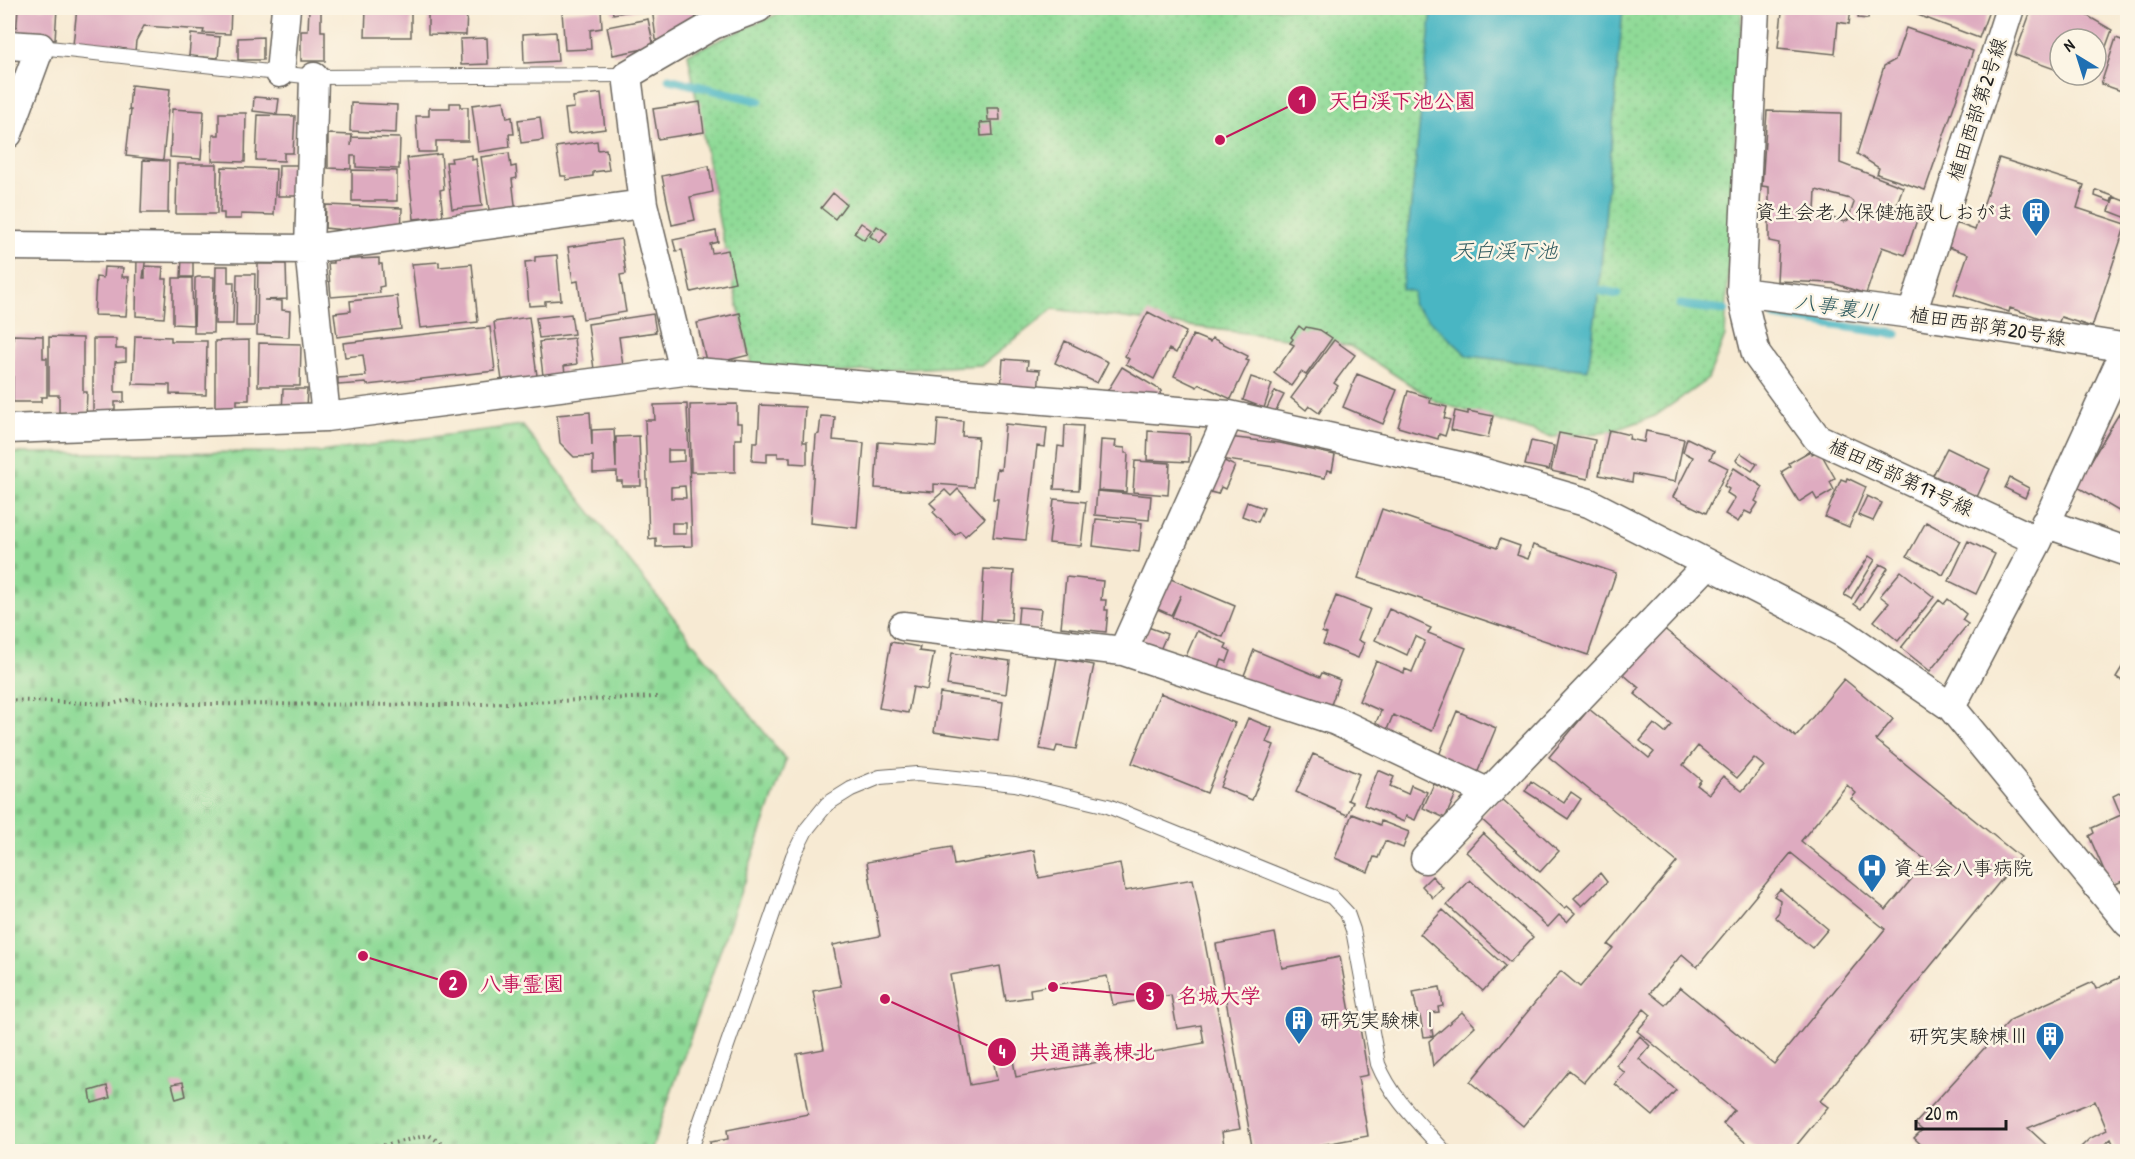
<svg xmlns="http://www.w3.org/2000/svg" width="2135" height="1159" viewBox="0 0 2135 1159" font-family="'Patrick Hand','Klee One',sans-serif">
<defs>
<pattern id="cemetery-stones" width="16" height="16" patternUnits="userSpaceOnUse" patternTransform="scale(1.5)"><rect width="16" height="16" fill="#8fda97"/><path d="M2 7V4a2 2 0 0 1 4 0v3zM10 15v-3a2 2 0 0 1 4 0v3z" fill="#7bba82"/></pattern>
<pattern id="park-dots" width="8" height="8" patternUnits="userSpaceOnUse" patternTransform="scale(1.5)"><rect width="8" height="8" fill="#8fda97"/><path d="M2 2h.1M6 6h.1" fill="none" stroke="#7bba82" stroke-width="1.8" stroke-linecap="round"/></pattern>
</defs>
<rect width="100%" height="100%" fill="#fcf5e5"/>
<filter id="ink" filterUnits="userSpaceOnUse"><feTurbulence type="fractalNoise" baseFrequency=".0167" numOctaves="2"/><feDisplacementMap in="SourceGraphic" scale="12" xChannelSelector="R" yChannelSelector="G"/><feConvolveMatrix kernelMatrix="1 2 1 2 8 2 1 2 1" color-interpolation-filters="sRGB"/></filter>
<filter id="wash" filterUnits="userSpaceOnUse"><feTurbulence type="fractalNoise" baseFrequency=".008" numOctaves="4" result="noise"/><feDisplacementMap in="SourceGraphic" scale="24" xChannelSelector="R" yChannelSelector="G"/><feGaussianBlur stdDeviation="1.35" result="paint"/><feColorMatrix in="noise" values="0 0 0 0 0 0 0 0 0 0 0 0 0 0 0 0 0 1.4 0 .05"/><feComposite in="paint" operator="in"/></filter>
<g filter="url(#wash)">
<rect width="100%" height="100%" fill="#f7ead3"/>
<path fill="url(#cemetery-stones)" stroke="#567b5a" stroke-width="1.5" d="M522,425L786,760L651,1151H8V453L321,452Z"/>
<path fill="url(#park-dots)" stroke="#567b5a" stroke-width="1.5" d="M791,8H1742L1725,336L1708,379L1655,416L1610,432L1552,437L1437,402L1350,346L1053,309L982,365L754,377L720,226L688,54Z"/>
<path fill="#49b6c3" stroke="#326970" stroke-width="1.5" d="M1432,8H1623L1599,290L1588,370L1468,356L1412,304L1414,292L1402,289Z"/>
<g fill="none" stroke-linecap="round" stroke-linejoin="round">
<path stroke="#49b6c3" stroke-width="9" d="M669,79L759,101
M1599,290L1617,294
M1680,305L1725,310
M1774,316L1896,334"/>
</g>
<g id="blocks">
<path fill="#deabc0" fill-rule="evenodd" d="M18,8H57L55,40L16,38Z
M77,8H231L230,34L203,33L204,30L144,26L136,41L135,51L112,47V49L73,45Z
M309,8H321V31H325V61H301V31H308Z
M366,8H411V37H365Z
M428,8H467L466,35L428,34Z
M612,8H644V9L613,14Z
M652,8H697V10L694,11L697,22L657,47Z
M1773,8H1851L1849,24L1838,22L1835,54L1778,48L1782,12L1772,11Z
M1859,8H1869L1868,19L1858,18Z
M1921,8H1990L1979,38L1918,15Z
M2032,8H2074L2112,30L2096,74V39H2060V71L2015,55Z
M601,9L602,28L590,30L591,49L565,50L562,12Z
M648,19L654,47L613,55L607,27Z
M1906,28L1973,51L1925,190L1877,174L1879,168L1857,154L1884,66L1895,60Z
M556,32L558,61L524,63L523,34Z
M191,34L220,37L218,58L189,56Z
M263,37V60H238V38Z
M487,38L488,64L461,65L460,39Z
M2116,38L2127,42V93L2101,84Z
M131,85L170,89L163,160L126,156L131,110H129Z
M601,93L605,129L568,134L565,109L574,108L573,97Z
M254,97L279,99L277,114L253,111Z
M504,101L507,118L512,117L514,134H509L510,147L478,152L472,105Z
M700,102L704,132L658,139L653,109Z
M351,103L397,105L396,133L350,131Z
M450,103H460V107H468V141H436V152H418L416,116H429V108H450Z
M987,108H999L1000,120H988Z
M172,109L204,111L201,159L170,157Z
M1767,111L1841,113L1840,163L1903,187L1895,209L1918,217L1905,255L1882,247L1866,294L1833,283L1777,281L1779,243L1769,241V187L1762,186ZM1816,190L1850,199L1854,203L1848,220L1844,222L1815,212Z
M219,113H246L245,162L212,161L213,135H219Z
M258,115L295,116L293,153H284V161L256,160Z
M540,117L543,140L521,143L518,120Z
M992,122L993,135L981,136L980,123Z
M328,134L352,135L351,146L352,137L400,138L399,169L356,167V156H351V169L328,168Z
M597,141L598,150L606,149L609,170L593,172V176L566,180V176H561L556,147Z
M509,153L511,167L516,166L517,178L512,179L516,213L490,216L481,157Z
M441,154L444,189L440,190L443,216L414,219L407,158Z
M472,155V160L476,159L482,206L452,209L446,162H452L451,158Z
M1999,158L2084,185L2077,208L2126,224L2092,327L2061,317L2058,324L2010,308L2009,312L1954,294L1968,254L1948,247L1956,223L1975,230Z
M143,160L169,161L168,213H141Z
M177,164H217V214H176Z
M279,165H298L297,196H278Z
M709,166L713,192L690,197L695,220L672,225L662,176Z
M222,167L276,169L274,215L241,214V219H224V213H220Z
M352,170L397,171V201H352Z
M2096,190L2113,196L2111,202L2095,196Z
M833,193L846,204L835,219L821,208Z
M2114,197L2127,202V218L2109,211Z
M326,205L402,208L401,236L325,228Z
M861,223L871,230L864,240L854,233Z
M877,226L887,233L880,243L870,236Z
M716,231L718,242L710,244L712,253L728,250L735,282L691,292L682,250L676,251L673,240Z
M621,239L626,274L620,275L626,312L583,319L578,281L573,282L568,247Z
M137,255L146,256L143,278H145V266L163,267L162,279H167L164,318L136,316Z
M557,255L561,300L545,301V305L529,306L525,262L535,261V257Z
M182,257H193V277H181Z
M379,258V264H382L384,286L379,287L380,293L331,297L328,263H333V260Z
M439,262V267L472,264L478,322L420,328L412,264Z
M258,264H286L287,299L264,300L282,301V310L290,311L289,337L257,335Z
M216,266H228V282H234L233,324H215Z
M104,267L123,268L122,277H129L126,316L94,315L96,277L103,278Z
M237,274H255L254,326H236Z
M198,277H214L213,333H194L195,278Z
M173,278H192L193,325L173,324Z
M397,296L401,329L337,337L334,313L351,311L350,301Z
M1148,312L1186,332L1176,353L1169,349L1154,379L1126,364L1129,359L1125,356Z
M740,313L749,355L707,365L697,323Z
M571,314L574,334L539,338L536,318Z
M653,314L656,332L619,337L624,373L595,377L588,324Z
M529,317L538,383L503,388L494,322Z
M1299,326L1304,330L1306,327L1320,330L1332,338L1306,375L1301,372L1291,386L1274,373L1294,345L1290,343L1293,339L1291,337Z
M490,327L495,371L367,385L366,383L338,385V378L366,376L363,355L345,357L343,343Z
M13,335L43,336V358H47V397H41V402H13Z
M1193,335L1210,342L1212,338L1248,356L1246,360L1249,361L1231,399L1199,384L1197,387L1174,376Z
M135,336L171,337V341H207L206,395L170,394V385L133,384Z
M49,337L83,338V392H87L86,415H59V395H49Z
M574,338L577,364L564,366L566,381L544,384L539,342Z
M93,339H116V349H126V361L115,362V392H124V402H115V414L93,413Z
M249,340V400H237V412L215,411V341Z
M1334,340L1355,355L1334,383L1338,386L1319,413L1309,406L1306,410L1291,398Z
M1065,341L1108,362L1097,383L1055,363Z
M259,343L301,344L300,386H258Z
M1003,359L1028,361L1027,369L1040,370L1038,391L1001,388Z
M1122,367L1162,391L1155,403L1103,398Z
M1357,374L1397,390L1383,424L1343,407Z
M1251,377L1272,384L1264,408L1243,400Z
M283,389H307L306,409L282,415Z
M1275,391L1284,395L1275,412L1267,408Z
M1408,391L1431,398L1430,403L1447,407L1444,418L1450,420L1445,436L1439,434L1438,439L1398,427Z
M687,404L692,546L656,547V538L649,539L645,420H655L654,405ZM668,450H684V461L668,462ZM685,486L686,498H671V487ZM672,523H686V534H672Z
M737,404V423H742V439H735V472H691L690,405Z
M760,405L805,407L803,442H807V464L790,463V457H778V453H767V462L752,461L753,442H758Z
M1455,411L1468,414V411L1493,416L1488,438L1451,430Z
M590,412L592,446V430L614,429L616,468V437L639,436L641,486H622V481H617V472L593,473V456L574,457L560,443L557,415Z
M2120,412H2127V516L2076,486Z
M821,416L835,417L833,440L864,443L857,528L810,523L816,435L819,434Z
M938,419L963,421L962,436L978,437L974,487L934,484V492L875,488L878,442L936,446Z
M1005,424L1047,428L1045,447L1037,446L1026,540L993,537L998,499H993L997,469L1001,470Z
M1065,425L1083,426L1079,490L1054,489L1058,446L1064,447Z
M1609,430L1630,435L1629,439L1644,442L1646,431L1684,439L1675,482L1633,474L1632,482L1599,475Z
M1148,431L1190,434L1189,462L1147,460Z
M1559,433L1595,440L1588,479L1551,471Z
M1228,437L1280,443L1335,455L1332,471L1327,470L1325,478L1274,467L1220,459Z
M1687,438L1714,451L1710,459L1728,468L1706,513L1673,497L1693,457L1683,452Z
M1101,440L1116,441L1115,447L1125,448V453H1128L1126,492L1098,490Z
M1531,441L1554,446L1549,470L1525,465Z
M1947,448L1990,469L1977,497L1933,475Z
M1819,450L1835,478L1830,482L1834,490L1817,500L1813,493L1799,502L1781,472L1791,466L1789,463L1810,451L1812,454Z
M1741,453L1757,464L1752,471L1736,460Z
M1220,459L1235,466L1225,489L1221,487L1218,494L1206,491Z
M1135,461L1170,463L1168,495L1133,492Z
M1734,468L1763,487L1755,501L1758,503L1751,514L1745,511L1738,522L1725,514L1735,498L1727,493L1729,489L1724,486Z
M1847,478L1866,487L1849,527L1825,517L1841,479L1846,481Z
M2010,478L2029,488L2025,498L2005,488Z
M958,489L985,518L965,536L960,531L955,535L933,512L936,509L930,503L945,490L951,496Z
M1097,491L1151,496L1149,520L1095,515Z
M1867,496L1882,503L1873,521L1858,515Z
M1054,499L1086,502L1081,546L1049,543Z
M1247,502L1264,508L1258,522L1242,516Z
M1382,509L1497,548L1500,539L1520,546L1517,555L1528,559L1533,545L1616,573L1588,655L1358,578Z
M1096,519L1142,523L1139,552L1093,546Z
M1926,522L1961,541L1943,575L1907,556Z
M1968,541L1995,554L1976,594L1949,581Z
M1869,556L1875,560L1851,599L1844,595Z
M1880,564L1888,568L1861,609L1854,604Z
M984,569L1014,571L1011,620L996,619V623L981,622Z
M1901,571L1934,597L1898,641L1874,621L1889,603L1880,596Z
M1066,577L1103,581L1101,600H1106L1105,610H1108L1106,632L1061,627Z
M1166,577L1235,606L1223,637L1172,617L1181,595L1171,615L1153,607Z
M1336,596L1370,609L1358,640L1364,643L1358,658L1323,644L1327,634L1322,632Z
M1948,599L1966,614L1962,620L1968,624L1930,671L1901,648L1939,600L1944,604Z
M1019,607L1041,609L1038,631L1017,629Z
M1389,609L1431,628L1428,633L1466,648L1432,731L1393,715L1386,732L1374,727L1381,711L1359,701L1376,661L1404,673L1405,669L1412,672L1425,641L1415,636L1407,655L1375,640Z
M1148,627L1167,634L1159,652L1141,645Z
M1662,627L1796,737L1844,679L1893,719L1876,740L2020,857L1820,1101L1828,1107L1791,1152H1784L1781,1149L1778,1152H1757L1723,1124L1734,1110L1637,1031L1651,1015L1644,1009L1584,1082L1569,1070L1523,1126L1470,1082L1561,971L1580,987L1613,948L1608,945L1677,862L1549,757L1589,709L1649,758L1654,752L1640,741L1654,724L1665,733L1672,725L1635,694L1639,688L1623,674ZM1698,746L1737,778L1754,758L1764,766L1742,791L1723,776L1709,794L1697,785L1701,780L1683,765ZM1847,785L1856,793L1851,799L1933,866L1925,875L1919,870L1886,910L1801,841ZM1791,853L1885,929L1774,1064L1680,987L1665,1005L1650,993L1682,954L1697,967Z
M1197,631L1227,644L1225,648L1231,651L1227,662L1222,660L1215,676L1183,663Z
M891,642L920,647L919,651L934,653L927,690L913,687L908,713L879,708Z
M1254,650L1320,677L1322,673L1340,680L1329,710L1241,683Z
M952,653L1010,661L1006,694L947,685Z
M1057,658L1094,665L1076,749L1057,746L1055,752L1040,749Z
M2127,659V684L2116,677Z
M940,693L1003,702L998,741L934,732Z
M1160,693L1235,723L1207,793L1132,763Z
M1457,711L1496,728L1476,776L1437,760Z
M1248,718L1272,728L1266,742L1274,745L1252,800L1220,787Z
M1313,754L1359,774L1348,800L1353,802L1347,815L1296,792Z
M1378,770L1394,777L1390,786L1408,794L1411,785L1427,792L1415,820L1406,816L1404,822L1364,805Z
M1531,781L1564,803L1571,792L1581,799L1568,819L1525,791Z
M1434,784L1456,794L1445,818L1423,808Z
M2127,789V879L2111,886L2089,836L2094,833L2092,828L2121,815L2113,796Z
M1500,797L1559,851L1540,872L1480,818Z
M1352,814L1380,825L1381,821L1409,832L1403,848L1385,841L1378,858L1374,857L1368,872L1335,858Z
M1483,833L1564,908L1567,906L1575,913L1567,922L1559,915L1548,927L1466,852Z
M951,847L954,865L1034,850L1039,878L1120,863L1125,891L1193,879L1240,1129L1222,1132L1225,1152H711L710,1142L728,1139L727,1130L808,1114L797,1054L824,1049L813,991L841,986L833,945L880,936L867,862ZM1000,966L1006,1001L1031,997L1030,989L1107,976L1113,1005L1171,995L1177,1029L1201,1025L1204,1043L1016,1077L1013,1060L994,1064L997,1080L970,1085L950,975Z
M1600,873L1607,882L1582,906L1574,898Z
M1432,876L1443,888L1433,898L1422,886Z
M1470,880L1533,937L1510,962L1447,905Z
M1780,889L1828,929L1812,948L1775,917L1779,912L1780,900L1774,896Z
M1443,910L1505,966L1483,991L1420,934Z
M1275,933L1282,968L1340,957L1351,1017L1358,1016L1368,1075L1358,1077L1368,1136L1284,1152H1253L1216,944Z
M2125,975L2127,981V1152H2117L2111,1139L2095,1152H2076L2089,1139L2107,1130L2095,1101L2028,1128L2054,1152H1929L1914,1138L1922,1130L1915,1124L2010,1020L2093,982L2096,989Z
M1440,987L1443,1006L1438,1007L1439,1012L1429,1013L1433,1036L1424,1037L1420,1016H1418L1413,992Z
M1462,1012L1475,1026L1433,1066L1429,1041Z
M1640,1036L1650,1046L1639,1059L1676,1090L1653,1116L1615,1084L1625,1073L1616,1065Z
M183,1082L186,1096L176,1099L172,1084Z
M107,1086L110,1098L92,1103L90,1091Z"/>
</g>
</g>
<g filter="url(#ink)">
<use href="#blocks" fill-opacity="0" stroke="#69645c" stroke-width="1.5"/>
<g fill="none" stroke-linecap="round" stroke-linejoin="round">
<g stroke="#69645c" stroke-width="16">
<path id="service" d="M40,47L314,77L627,75
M690,1152L793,856L806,830L827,804L851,789L880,777L917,774L1015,784L1108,806L1332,897L1347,913L1353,930L1378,1064C1392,1099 1420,1124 1445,1152"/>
</g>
<g stroke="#69645c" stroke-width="31">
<path id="minor" d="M1755,8L1741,292L1756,354L1817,438L2038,541
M8,45L40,47L8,134
M280,73L286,8
M314,77L309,249L326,417
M8,246L309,249L643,204
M1741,292L1912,314L2128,348
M1912,314L2010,8
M684,371L643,204L627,75L713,25L758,8
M8,429L326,417L684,371L1229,415L1468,468L1589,503L1843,633L1951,707L2128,923
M2045,523L2128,552
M903,626L1123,651L1336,721L1487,792
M1123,651L1229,415
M1951,707L2038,541L2128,344
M1425,859L1708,564"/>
</g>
<path stroke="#69645c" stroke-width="4" stroke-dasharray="1.5 4.5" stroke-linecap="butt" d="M8,700L112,704L128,700L189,704L456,705L657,697
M354,1152L429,1135L453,1152"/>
<use href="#service" stroke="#fff" stroke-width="14"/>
<use href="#minor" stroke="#fff" stroke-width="28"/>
</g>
</g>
<defs>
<g id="building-pin" transform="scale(1.5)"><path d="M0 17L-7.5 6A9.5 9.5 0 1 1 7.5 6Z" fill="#1f6fb2" stroke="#fcf5e5"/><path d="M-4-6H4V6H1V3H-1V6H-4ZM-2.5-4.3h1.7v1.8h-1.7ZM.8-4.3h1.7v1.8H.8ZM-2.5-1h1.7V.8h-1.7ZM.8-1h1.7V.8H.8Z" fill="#fff"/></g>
<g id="hospital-pin" transform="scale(1.5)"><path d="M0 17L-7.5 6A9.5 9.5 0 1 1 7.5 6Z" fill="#1f6fb2" stroke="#fcf5e5"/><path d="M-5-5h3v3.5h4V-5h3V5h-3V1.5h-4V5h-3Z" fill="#fff"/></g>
</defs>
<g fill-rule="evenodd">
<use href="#building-pin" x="2036" y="212"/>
<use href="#hospital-pin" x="1872" y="868"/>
<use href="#building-pin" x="1299" y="1020"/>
<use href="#building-pin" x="2050" y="1036"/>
</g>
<g text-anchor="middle" stroke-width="5" stroke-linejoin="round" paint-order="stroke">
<g font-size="20" fill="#1c1c1c" stroke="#fcf5e5">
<text transform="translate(1977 109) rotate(-72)" y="7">植田西部第2号線</text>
<text transform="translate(1988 326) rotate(9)" y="7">植田西部第20号線</text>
<text transform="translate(1901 477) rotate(25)" y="7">植田西部第17号線</text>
</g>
<g font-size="20" fill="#1c1c1c" stroke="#fcf5e5" text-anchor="end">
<text x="2015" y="219">資生会老人保健施設しおがま</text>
<text x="1893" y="875" text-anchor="start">資生会八事病院</text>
<text x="1320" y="1027" text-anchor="start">研究実験棟Ⅰ</text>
<text x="2029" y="1043">研究実験棟Ⅲ</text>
</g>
<g font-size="21" font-style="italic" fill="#2e5a5f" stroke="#fcf5e5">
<text x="1505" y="258">天白渓下池</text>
<text transform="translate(1837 307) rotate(8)" y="7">八事裏川</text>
</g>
</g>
<path fill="none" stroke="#c2185b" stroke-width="2" d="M1220 140L1302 100M363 956L453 984M1053 987L1150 996M885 999L1002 1052"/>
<g fill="#c2185b" stroke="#fcf5e5" stroke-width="2">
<circle cx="1220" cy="140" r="6"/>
<circle cx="363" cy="956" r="6"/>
<circle cx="1053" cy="987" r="6"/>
<circle cx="885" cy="999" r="6"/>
<circle cx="1302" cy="100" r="15"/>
<circle cx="453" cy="984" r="15"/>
<circle cx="1150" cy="996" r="15"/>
<circle cx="1002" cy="1052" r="15"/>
</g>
<g font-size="18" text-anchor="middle" font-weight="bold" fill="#fff">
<text x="1302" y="107">1</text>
<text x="453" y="990">2</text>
<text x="1150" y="1002">3</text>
<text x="1002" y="1058">4</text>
</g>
<g font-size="21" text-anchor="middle" font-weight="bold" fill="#c2185b" stroke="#fcf5e5" stroke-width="5" stroke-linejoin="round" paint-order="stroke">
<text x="1402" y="108">天白渓下池公園</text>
<text x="522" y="991">八事霊園</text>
<text x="1219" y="1003">名城大学</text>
<text x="1092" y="1059">共通講義棟北</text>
</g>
<rect width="2135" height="1159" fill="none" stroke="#fcf5e5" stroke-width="30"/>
<g transform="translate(2078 57) rotate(322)"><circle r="28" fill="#fcf5e5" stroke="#a29e95" stroke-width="1.5"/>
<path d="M0-4.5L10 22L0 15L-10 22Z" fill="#1f6fb2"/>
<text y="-9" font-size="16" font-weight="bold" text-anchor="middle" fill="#1c1c1c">N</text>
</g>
<path d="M1916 1120v9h90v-9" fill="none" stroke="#1c1c1c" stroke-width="3"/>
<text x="1925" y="1120" font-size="18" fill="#1c1c1c" stroke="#fcf5e5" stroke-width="4.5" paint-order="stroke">20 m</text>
</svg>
